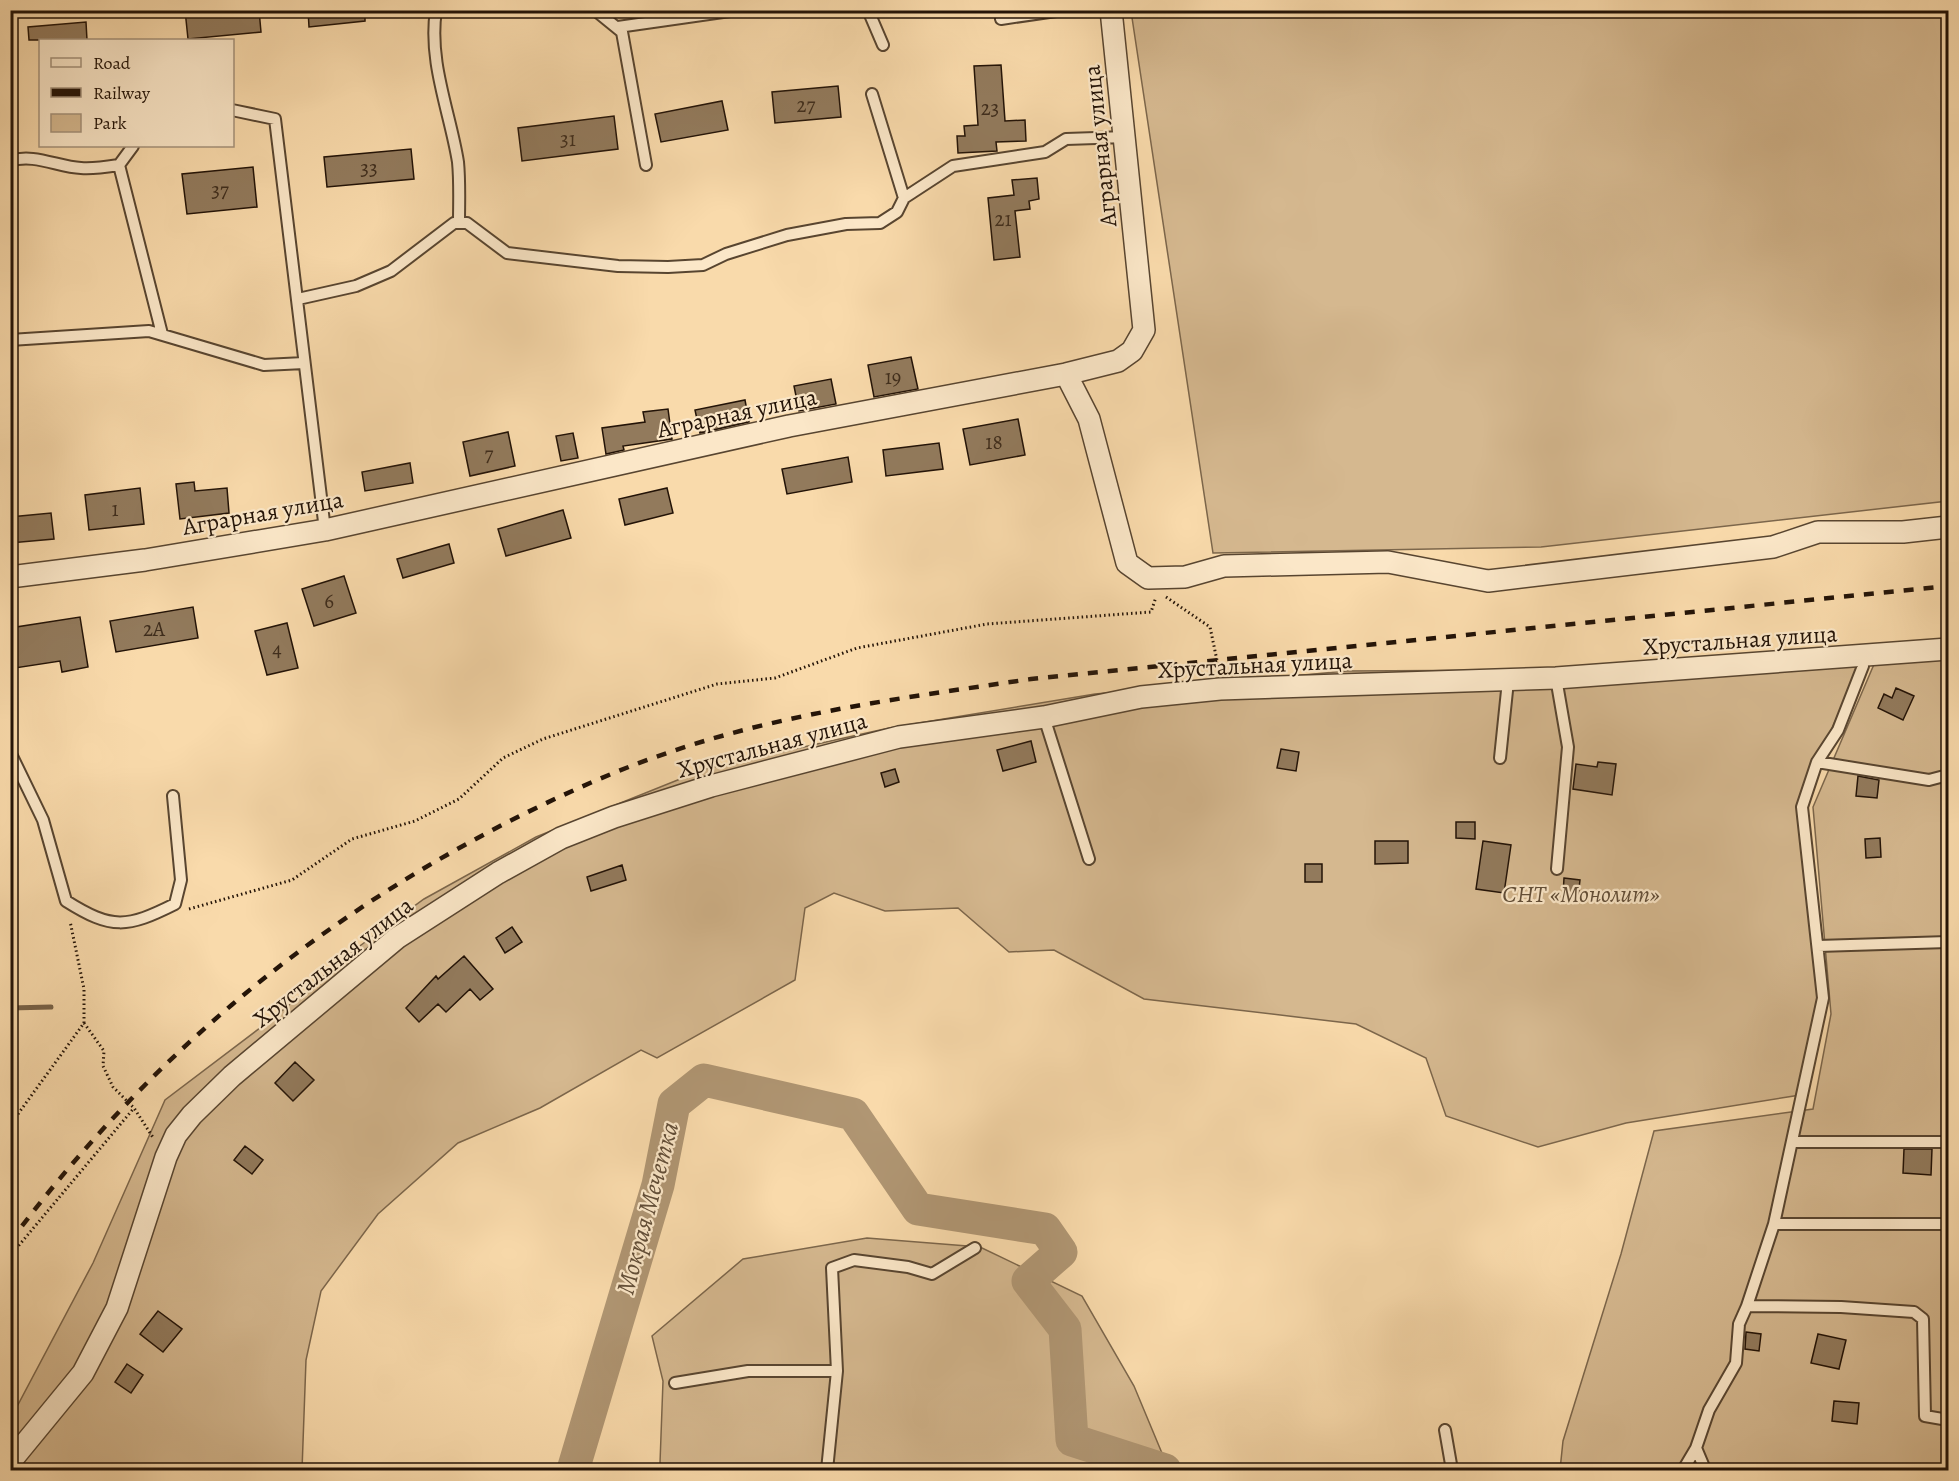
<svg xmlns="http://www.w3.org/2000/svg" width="1959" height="1481" viewBox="0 0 1959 1481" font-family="Alegreya,serif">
<rect width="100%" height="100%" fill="#f9daab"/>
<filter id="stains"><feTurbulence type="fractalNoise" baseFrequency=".00333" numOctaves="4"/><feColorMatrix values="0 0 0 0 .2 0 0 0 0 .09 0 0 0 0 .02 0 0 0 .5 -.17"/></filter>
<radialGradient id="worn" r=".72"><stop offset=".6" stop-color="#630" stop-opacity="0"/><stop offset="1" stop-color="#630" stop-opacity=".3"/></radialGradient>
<path fill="#d5b88f" stroke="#7c664b" stroke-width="1.5" d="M1131,11H1948V501L1541,547L1213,553Z
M1846,654L1858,669L1798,806L1818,995L1800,1095L1626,1123L1538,1147L1446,1116L1426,1058L1356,1024L1144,999L1054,950L1009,952L958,908L885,911L834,893L805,908L795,980L657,1058L641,1050L540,1108L458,1143L378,1214L321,1291L306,1360L302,1470H11V1418L93,1263L165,1100L277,1015L357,948L424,899L536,837L705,769L889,728L1095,694L1347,671L1547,670Z
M1948,655V1470H1560L1563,1441L1621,1254L1654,1131L1813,1109L1831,1014L1813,807L1875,662Z
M867,1238L980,1247L1082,1296L1134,1386L1169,1470H671L660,1463L663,1381L652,1336L743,1259Z"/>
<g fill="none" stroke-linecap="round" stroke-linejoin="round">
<path stroke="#786248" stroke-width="5" d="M10,1008L51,1007"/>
<path stroke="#b09673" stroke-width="33" d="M573,1470L658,1185L674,1104L704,1080L853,1114L918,1209L1045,1229L1061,1252L1028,1281L1065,1329L1072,1440L1165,1470"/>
</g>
<path fill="#927a5c" stroke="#231307" stroke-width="1.5" d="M185,10H259L261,32L188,39Z
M308,10H365V21L309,27Z
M86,22L87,40H29L28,27Z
M1001,65L1005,121L1025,120L1026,141L996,142L997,151L958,153L957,136H965L964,126L978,125L974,66Z
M838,86L841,117L775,123L772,92Z
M722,101L728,130L661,142L655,114Z
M614,116L618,149L522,161L518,128Z
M411,149L414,179L327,187L324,157Z
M253,167L257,207L187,214L182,174Z
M1037,178L1039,199L1029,201L1030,209L1015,211L1020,257L994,260L988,198L1014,195L1012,180Z
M911,357L918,389L874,397L868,365Z
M831,379L836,404L799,411L794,386Z
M745,400L749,422L700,433L695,410Z
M668,409L672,439L623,446L624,450L606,454L602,428L645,422L643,412Z
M1018,419L1025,455L970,465L963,429Z
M508,432L515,466L470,476L463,442Z
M573,433L578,458L561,461L556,436Z
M939,443L943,469L886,476L883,450Z
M848,457L852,482L787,494L782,469Z
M410,463L413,483L365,491L362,472Z
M194,482L195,491L227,488L229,513L180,519L176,484Z
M140,488L144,524L89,530L85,495Z
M667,488L673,513L625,525L619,499Z
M563,510L571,538L506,556L498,529Z
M51,513L54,539L10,543V517Z
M449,544L454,563L403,578L397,559Z
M344,576L356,613L314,626L302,589Z
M193,607L198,638L116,652L110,621Z
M80,617L88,667L62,672L60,661L15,668L10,628Z
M287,623L298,668L267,675L255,631Z
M1896,688L1914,696L1903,720L1878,708L1884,694L1892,698Z
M1031,741L1036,762L1003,771L997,750Z
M1281,749L1299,752L1296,771L1277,768Z
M1598,762L1616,764L1612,795L1573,789L1576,764L1597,767Z
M895,769L899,782L885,787L881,773Z
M1858,776L1879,780L1877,798L1856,796Z
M1456,822H1475V839L1456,838Z
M1880,838L1881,857L1866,858L1865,839Z
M1375,841H1408V863L1375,864Z
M1483,841L1511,845L1504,893L1476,889Z
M1305,864H1322V882H1305Z
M622,865L626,880L591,891L587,877Z
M1564,878L1580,880L1578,897L1563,895Z
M512,927L522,942L505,953L496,938Z
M464,956L493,989L480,1000L470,989L446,1012L438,1004L419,1022L406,1008L436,976L438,979Z
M295,1062L314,1080L293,1101L275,1083Z
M245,1146L263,1160L252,1174L234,1160Z
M1904,1149H1932L1931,1175L1903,1173Z
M158,1311L182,1329L163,1352L140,1334Z
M1746,1332L1761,1334L1759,1351L1745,1349Z
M1818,1334L1846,1340L1839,1369L1811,1363Z
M127,1364L143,1375L131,1393L115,1382Z
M1834,1401L1859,1403L1857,1424L1832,1421Z"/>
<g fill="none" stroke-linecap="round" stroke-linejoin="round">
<g stroke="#584530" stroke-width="14">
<path id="service" d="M436,10C428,62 450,112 458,162C460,182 459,203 459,223
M595,10L622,32L646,165
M868,10L883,45
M1001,19L1063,10
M618,27L737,10
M232,110L275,119L325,530
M10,161C34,153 58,167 81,168C94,169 106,167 119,165L133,146
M119,165L162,334
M904,198L953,166L1045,152L1066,139L1126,137
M298,299L356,286L391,271L454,223H467L507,253L618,266L668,267L703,265L726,254L787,235L846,224L880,223L897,212L904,198L872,94
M10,340L149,331L264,365L304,363
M1859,657L1863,666L1838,730L1817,762L1802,807L1823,998L1774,1224L1747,1306L1841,1307L1914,1312L1923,1319L1925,1416L1948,1420
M1556,678L1568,747L1557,869
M1044,717L1089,859
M10,752L43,820L66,901C112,930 127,928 175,904L181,880L173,796
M1500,758L1508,681
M1817,762L1929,780L1948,775
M1818,946L1948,942
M1793,1142H1948
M1774,1224H1948
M837,1371L832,1268L854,1260L908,1267L932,1274L975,1248
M675,1383L748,1371H837L827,1470
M1445,1430L1452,1470
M1696,1448L1704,1467L1708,1470
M1683,1470L1696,1448L1709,1410L1736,1363L1739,1324L1747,1306"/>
</g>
<g stroke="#584530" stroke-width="24">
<path id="minor" d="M1066,374L1089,419L1127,563L1148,578L1185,577L1224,566L1388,562L1488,581L1773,547L1818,532H1903L1948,527
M10,577L145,560L325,530L789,426L1066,374L1118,361L1132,351L1144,330L1111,10
M10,1462L83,1373L117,1308L166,1157L176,1135L192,1115L232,1076L397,938L498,873L561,838L614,817L711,786L899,737L1044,717L1141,697L1220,689L1556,678L1948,649"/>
</g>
<path stroke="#231307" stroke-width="3" stroke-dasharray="1.5 3" stroke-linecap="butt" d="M1166,597L1210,627L1219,670
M189,909L292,880L352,839L415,821L459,799L503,758L543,739L717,684L775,678L857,648L987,624L1151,612L1156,597
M84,1023L104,1051L103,1066L113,1087L134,1108L154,1139
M10,1125L84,1023V989L70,921
M10,1256L134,1108"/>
<use href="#service" stroke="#fbe7c8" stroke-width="10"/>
<use href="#minor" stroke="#fbe7c8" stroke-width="21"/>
<path stroke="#231307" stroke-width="4.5" stroke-dasharray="10 10" stroke-linecap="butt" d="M10,1242C143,1063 306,926 504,824C557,797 613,771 670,752C787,712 910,697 1031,679L1948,586"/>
</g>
<g text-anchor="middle" stroke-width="4.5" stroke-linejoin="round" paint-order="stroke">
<g font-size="21" fill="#3f2d1c">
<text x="806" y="112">27</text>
<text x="990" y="115">23</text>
<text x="568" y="146">31</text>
<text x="369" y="175">33</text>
<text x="220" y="197">37</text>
<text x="1003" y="226">21</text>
<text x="893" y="384">19</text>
<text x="994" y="449">18</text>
<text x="489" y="461">7</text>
<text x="115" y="516">1</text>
<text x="329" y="608">6</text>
<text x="154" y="636">2А</text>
<text x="277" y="656">4</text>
</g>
<g font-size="24" fill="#231307" stroke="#fbe7c8">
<text transform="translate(1100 146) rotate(-96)" y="8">Аграрная улица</text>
<text transform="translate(737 413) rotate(-12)" y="8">Аграрная улица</text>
<text transform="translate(263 513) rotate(-10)" y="8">Аграрная улица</text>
<text transform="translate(1740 640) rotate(-4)" y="8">Хрустальная улица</text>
<text transform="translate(1255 665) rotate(-3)" y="8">Хрустальная улица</text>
<text transform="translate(772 745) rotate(-15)" y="8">Хрустальная улица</text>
<text transform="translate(333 962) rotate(-38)" y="8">Хрустальная улица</text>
</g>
<g font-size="24" font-style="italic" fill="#614d37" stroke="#fbe7c8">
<text x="1581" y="902">СНТ «Монолит»</text>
</g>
<g font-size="26" font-style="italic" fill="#624e38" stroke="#fbe7c8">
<text transform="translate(647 1208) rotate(-75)" y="9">Мокрая Мечетка</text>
</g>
</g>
<rect width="1959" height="1481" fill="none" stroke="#f9daab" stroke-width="36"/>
<rect x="12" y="12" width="1935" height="1457" fill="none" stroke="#231307" stroke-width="3"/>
<rect x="18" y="18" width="1923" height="1445" fill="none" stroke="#231307" stroke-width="1.5"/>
<rect x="39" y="39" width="195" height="108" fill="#fbe7c8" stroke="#a5927b" stroke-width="1.5"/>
<rect x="51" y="58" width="30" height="9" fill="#fbe7c8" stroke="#a5927b" stroke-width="1.5"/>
<text x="93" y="69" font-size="18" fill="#231307">Road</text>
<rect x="51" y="88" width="30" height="9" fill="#231307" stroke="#a5927b" stroke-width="1.5"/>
<text x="93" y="99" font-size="18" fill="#231307">Railway</text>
<rect x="51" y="114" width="30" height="18" fill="#d5b88f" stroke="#a5927b" stroke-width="1.5"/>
<text x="93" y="129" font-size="18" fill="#231307">Park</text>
<rect width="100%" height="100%" filter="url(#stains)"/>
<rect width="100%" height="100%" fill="url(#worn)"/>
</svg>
